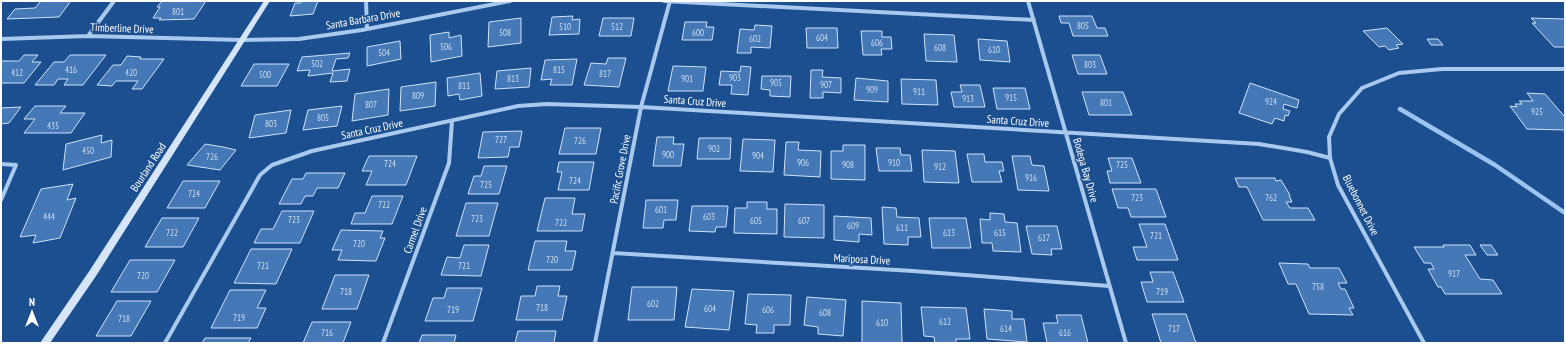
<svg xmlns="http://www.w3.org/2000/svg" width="1566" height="344" viewBox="0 0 1566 344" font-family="'PT Sans Narrow',sans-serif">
<rect width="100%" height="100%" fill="#1b4f8f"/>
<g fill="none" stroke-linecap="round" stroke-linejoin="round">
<path stroke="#9cc4f0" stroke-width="4.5" d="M1400,109L1495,165L1565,213"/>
</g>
<path fill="#4478b7" stroke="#cfe3fa" d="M41,1H71L59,17L7,19L15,9L35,8Z
M162,1H206L194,19L159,20L161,18H153L160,7H157Z
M302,1H318L313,14L290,16L295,3H301Z
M573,16L572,20L580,19L579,34L549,35L552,17Z
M1059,16H1092L1097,28H1105L1108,36H1073L1069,23H1061Z
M521,18V43L488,47L489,22Z
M603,18H634L631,36H599Z
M1531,18L1565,19V47H1554L1532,23H1536Z
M685,22H707L706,27H714L712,40H682Z
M755,25L772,26L770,48L751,47V53H737L740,29L754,30Z
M806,28H837L838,48H807Z
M1387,28L1403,44L1396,45L1399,48L1389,50L1385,46L1379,47L1363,31Z
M861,31H882V37H891L892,49H881L882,55H863Z
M449,32V38L461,35L462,56L431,62L430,35Z
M924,34L954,35L957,62L926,61Z
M978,39L1007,41L1010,62L980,60Z
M1427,39H1438L1443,45H1431Z
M400,41L401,59L367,66V47Z
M350,53L348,58L336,59L332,71L350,69L347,81L330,82L333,73L308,76L310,70L297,71L302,57Z
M24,55H38L32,62H41L24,83H1V61H19Z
M70,55H106L83,85H64L68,79H58L54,85H35L54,62H64Z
M1072,55H1100L1107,74H1078Z
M127,56L141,57L140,59H164L142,89H132L138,81H116L112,86L97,85L113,65H121Z
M608,58H626L619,87L584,85L591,63L606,64Z
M577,59L572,85H550L552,79L541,80L545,60Z
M254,64H289L277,86H241Z
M673,66L706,67L703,91H668Z
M741,66L751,67L748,95L731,94L732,85H719L721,71L740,72Z
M531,68L529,87L495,89L497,71Z
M811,70H823L822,77L841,78V93L823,92V98H810Z
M480,73L482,96L460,100L459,94L448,96L447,78Z
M762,76H791L790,97L770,96V90L761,89Z
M856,78L888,81V102L854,100Z
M901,79L936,80L938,105L902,104Z
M436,82L435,106L400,111L401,87Z
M1250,83L1299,100L1297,108L1284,104L1283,109L1290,111L1288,116L1285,115L1284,121L1275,118L1272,124L1239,113Z
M960,85H980L985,107H954L951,92H962Z
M993,88H1025L1030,109H997Z
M389,89L388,115L352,121L355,94Z
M1082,92H1123L1132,115H1089Z
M1527,93L1545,94L1565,117V130L1527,129L1510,106L1517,107L1515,104H1522L1519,101H1533Z
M35,106H66L60,113H85L71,133H24L35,119H24Z
M342,106L337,126L303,130L308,110Z
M21,107L9,123L1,124V108Z
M291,110L286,133L249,138L255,115Z
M565,128H601L596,154H559Z
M522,131L519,147H510L508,157L478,158L483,132Z
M102,135L101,143L112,140L111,157L63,170L66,144Z
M657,137H674L673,144H684L681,166H653Z
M699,138H731L730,159H697Z
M743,139L775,140L773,172L740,171Z
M786,142H799L798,150L821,151L820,177L784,175Z
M205,144L223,147L236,150L220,170L187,165Z
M843,145H865V180L831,179V151H843Z
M876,148H900L901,155H910L912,171H879Z
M922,150L955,151L959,183L924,182Z
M967,154H984L985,162H1002L1004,171H999L1002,182H972Z
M369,156H417L406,185H366L372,171H362Z
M1012,156H1030L1032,165L1044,166L1049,191L1018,190Z
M1108,158H1132L1141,183H1110L1107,171H1112Z
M559,162H594L589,190H558L562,172H557Z
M484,166H507L499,194H468L474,176H481Z
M306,173H345L338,188H317L313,196H305L301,204H279L292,179H303Z
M1235,178H1275L1276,181L1281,180L1290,195H1289L1292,202H1286L1290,208H1308L1315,220H1263L1247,187H1239Z
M183,181H220L205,208H167Z
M73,184L67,200L76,198L60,238L33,243L36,235L20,237L41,189Z
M1112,189H1156L1166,217H1131L1128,208H1118Z
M372,196H403L392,224H351L355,213H365Z
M545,198H575L572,214H585L582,231H537Z
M646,200H678L676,220H664L663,228H643Z
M747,202H767V209H777V234L734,233L735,208H747Z
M466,203H498L489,236H456Z
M785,204L824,205V238L784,237Z
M692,206H728L726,227H716L715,232L689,231Z
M882,207L896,208L897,217L919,218L921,237H908V245L884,244Z
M282,211H314L300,243H254L261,229H273Z
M990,213L1004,214L1005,222L1017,223L1021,252L993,251L992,243H982L980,219L990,220Z
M834,216L871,218L872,235L859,234V242L834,240Z
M162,218H199L183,247H145Z
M929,218H966L971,248H932Z
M1139,224H1165L1178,260H1137L1133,247H1147Z
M1026,226H1057L1062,249H1051L1052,255L1032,254Z
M341,230L383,231L380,238H385L376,261L338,260L342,250H332Z
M535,241H567L565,251H576L572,270H528Z
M464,245H489L481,276L441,275L447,257L460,258Z
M1443,245H1470L1476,255H1465L1480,279L1493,280L1502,294H1445L1441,287H1438L1428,269H1434L1431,263H1424L1414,247H1444Z
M1480,245H1491L1498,255H1487Z
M251,249H292L276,284L234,283Z
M130,260H175L157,292H111Z
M1279,263L1308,264L1310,268H1339L1347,283H1338L1341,289H1345L1354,308H1349L1353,315L1309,314L1296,284H1288Z
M1150,272H1173L1184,302H1147L1141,282H1153Z
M335,275H369L357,309H322Z
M537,286H560L558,296H567L562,320H516L521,296H535Z
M632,287H677L674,320H628Z
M447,288H482L473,321H425L433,298H444Z
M692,289L734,291L729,330L685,327Z
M230,290H266L257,308H266L257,328H211Z
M748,294L791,295L790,325H774V333H756L757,325L745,324Z
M807,297L846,300L843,336L818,334V327L804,325Z
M117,301H151L131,336H96Z
M862,301L901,303L902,343H862Z
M921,307L966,308L970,339H956V343H935L934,337L924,336Z
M984,309L1012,311V319H1024L1027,342L987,339Z
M1152,314H1186L1196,343H1161Z
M1056,315H1081L1088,343H1047L1043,323H1058Z
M312,322H351L343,343H303Z
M518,331H556L554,343H515Z
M422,335H456L454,343H419Z
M205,338H251L248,343H202Z"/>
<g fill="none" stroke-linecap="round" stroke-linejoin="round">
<path stroke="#a9c9ee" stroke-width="4" d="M366,1L367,29
M664,1L1034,20
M1028,1L1126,343
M88,36L114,1
M1,39L88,36L242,40L299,39L362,30L510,1
M1,164L16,165L1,200
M613,253L913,271L1109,286
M165,343L260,175L272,165L312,151L518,106L547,104L641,107L1259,144L1307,152L1330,158
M383,343L449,163L452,121
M595,343L641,107L670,1
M1424,343L1338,185L1330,158L1329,137L1339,114L1362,88L1399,73L1442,69H1565"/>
<path fill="#d6e6fa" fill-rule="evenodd" d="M264,1H270L96,276L50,343H40L90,270Z"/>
</g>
<g text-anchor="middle" stroke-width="3.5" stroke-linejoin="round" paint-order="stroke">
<g font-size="9" fill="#d0dded">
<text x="178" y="15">801</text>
<text x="1083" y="29">805</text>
<text x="565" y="30">510</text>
<text x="617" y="30">512</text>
<text x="505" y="36">508</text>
<text x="698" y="36">600</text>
<text x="822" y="41">604</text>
<text x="755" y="42">602</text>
<text x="877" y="46">606</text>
<text x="446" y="50">506</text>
<text x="940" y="51">608</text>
<text x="994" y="53">610</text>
<text x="384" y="56">504</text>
<text x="317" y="67">502</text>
<text x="1090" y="68">803</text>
<text x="71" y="73">416</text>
<text x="559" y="73">815</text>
<text x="17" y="76">412</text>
<text x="131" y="76">420</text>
<text x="605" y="77">817</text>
<text x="265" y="78">500</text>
<text x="735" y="81">903</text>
<text x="513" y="82">813</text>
<text x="687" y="82">901</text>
<text x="776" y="86">905</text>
<text x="826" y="88">907</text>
<text x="464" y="89">811</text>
<text x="872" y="93">909</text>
<text x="919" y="95">911</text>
<text x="418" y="99">809</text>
<text x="1011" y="101">915</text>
<text x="968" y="102">913</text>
<text x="1271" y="105">924</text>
<text x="1106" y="106">801</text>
<text x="371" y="108">807</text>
<text x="1537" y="115">925</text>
<text x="323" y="121">805</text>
<text x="271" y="127">803</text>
<text x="53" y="129">435</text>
<text x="501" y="143">727</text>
<text x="580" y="144">726</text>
<text x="714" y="152">902</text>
<text x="88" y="154">450</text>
<text x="668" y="158">900</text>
<text x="758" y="159">904</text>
<text x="212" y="160">726</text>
<text x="803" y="166">906</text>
<text x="894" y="166">910</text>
<text x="390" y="167">724</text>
<text x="848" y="168">908</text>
<text x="1122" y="168">725</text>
<text x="940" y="170">912</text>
<text x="1031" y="181">916</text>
<text x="575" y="184">724</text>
<text x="486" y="188">725</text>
<text x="194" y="197">724</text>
<text x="1137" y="201">723</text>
<text x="1271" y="201">762</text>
<text x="384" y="208">722</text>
<text x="661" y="213">601</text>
<text x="49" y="220">444</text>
<text x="709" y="220">603</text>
<text x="477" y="222">723</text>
<text x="294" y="223">723</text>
<text x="756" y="224">605</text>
<text x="804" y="224">607</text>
<text x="561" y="226">722</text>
<text x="853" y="229">609</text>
<text x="902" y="231">611</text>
<text x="172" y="236">722</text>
<text x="949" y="236">613</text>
<text x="1000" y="236">615</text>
<text x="1156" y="239">721</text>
<text x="1044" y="241">617</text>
<text x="359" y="247">720</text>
<text x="552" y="263">720</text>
<text x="263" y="269">721</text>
<text x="464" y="269">721</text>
<text x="1454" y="277">917</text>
<text x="143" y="279">720</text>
<text x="1318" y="290">758</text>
<text x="346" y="295">718</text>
<text x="1162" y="295">719</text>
<text x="653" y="307">602</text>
<text x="542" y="311">718</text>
<text x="710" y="312">604</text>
<text x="453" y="313">719</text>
<text x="768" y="313">606</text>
<text x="825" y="316">608</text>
<text x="239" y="321">719</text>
<text x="124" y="322">718</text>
<text x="945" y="325">612</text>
<text x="882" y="326">610</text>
<text x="1006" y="332">614</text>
<text x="1174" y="332">717</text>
<text x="327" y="336">716</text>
<text x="1065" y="336">616</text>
</g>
<g font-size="11" fill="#fff" stroke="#1b4f8f">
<text transform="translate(363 19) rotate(-10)" y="4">Santa Barbara Drive</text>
<text transform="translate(122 28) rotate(2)" y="4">Timberline Drive</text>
<text transform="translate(695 101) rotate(4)" y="4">Santa Cruz Drive</text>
<text transform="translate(1018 121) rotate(4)" y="4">Santa Cruz Drive</text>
<text transform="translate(372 129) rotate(-12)" y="4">Santa Cruz Drive</text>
<text transform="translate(148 167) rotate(-57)" y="4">Bourland Road</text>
<text transform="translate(620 169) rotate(-79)" y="4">Pacific Grove Drive</text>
<text transform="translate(1086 170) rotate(74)" y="4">Bodega Bay Drive</text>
<text transform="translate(1361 205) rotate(63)" y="4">Bluebonnet Drive</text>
<text transform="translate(415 230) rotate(-70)" y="4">Carmel Drive</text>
<text transform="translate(862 259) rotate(3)" y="4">Mariposa Drive</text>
</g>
</g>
<rect width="1566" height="344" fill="none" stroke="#ffffff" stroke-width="4"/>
<g transform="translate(32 312)" stroke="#1b4f8f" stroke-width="3" paint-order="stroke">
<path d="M0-3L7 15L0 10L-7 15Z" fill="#ffffff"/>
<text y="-6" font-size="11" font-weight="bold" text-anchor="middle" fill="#ffffff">N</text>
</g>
</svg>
